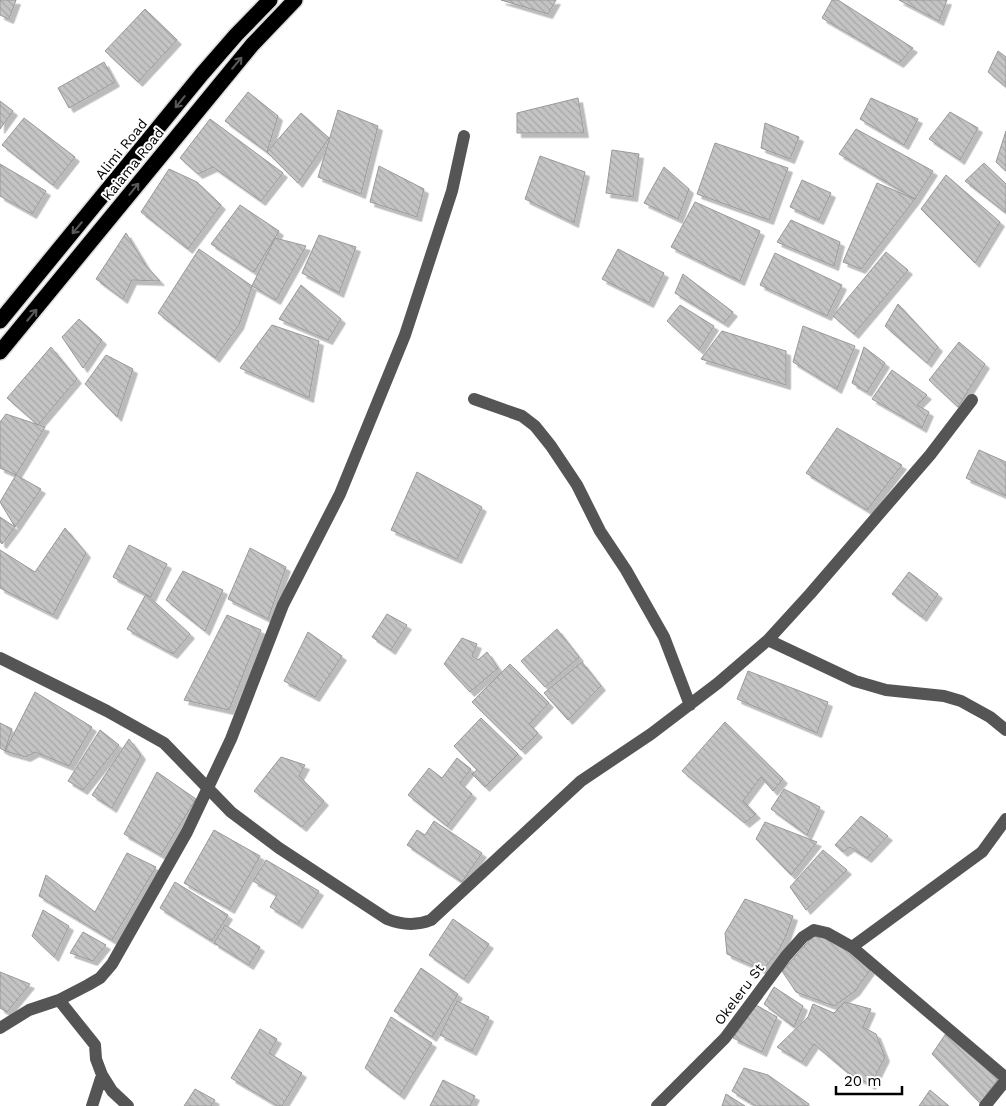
<svg xmlns="http://www.w3.org/2000/svg" width="1006" height="1106" viewBox="0 0 1006 1106" font-family="'Work Sans',sans-serif">
<defs>
<pattern id="building-back-hatch" width="6" height="6" patternUnits="userSpaceOnUse" patternTransform="scale(1.25)"><rect width="6" height="6" fill="#c4c4c4"/><path d="M-1 5l2 2M0 0l6 6M5-1l2 2" fill="none" stroke="#a7a7a7"/></pattern>
<filter id="shadow"><feDropShadow dx="4.5" dy="4.5" stdDeviation="0" flood-color="#0004"/></filter>
</defs>
<rect width="100%" height="100%" fill="#fff"/>
<path fill="url(#building-back-hatch)" stroke="#999" filter="url(#shadow)" d="M0,0H16L9,19L0,15Z
M501,0H556L548,14Z
M832,0H838L913,48L899,63L822,18Z
M899,0H947L939,21Z
M145,9L177,40L138,82L105,51Z
M998,51L1006,57V87L988,72Z
M104,62L115,82L69,108L58,88Z
M248,92L278,116L267,152L225,121Z
M578,98L584,133H517V113Z
M871,98L918,119L904,145L860,119Z
M0,101L13,111L0,129Z
M338,110L378,126L361,194L318,177Z
M950,112L978,128L960,160L929,139Z
M301,113L329,138L298,183L267,152Z
M24,118L75,157L53,185L2,145Z
M210,119L283,173L261,201L213,167L198,174L180,158Z
M765,123L799,137L790,159L761,148Z
M856,129L933,171L915,199L839,154Z
M1006,131V171L996,162Z
M715,143L788,168L769,220L697,194Z
M612,150L639,154L633,197L606,193Z
M540,156L585,172L574,223L525,199Z
M984,163L1006,184V213L965,181Z
M0,164L46,191L32,214L0,196Z
M379,166L424,189L417,217L370,202Z
M664,167L689,189L678,219L644,203Z
M169,169L197,182L221,205L188,249L141,212Z
M946,175L1000,222L975,263L921,209Z
M802,180L831,193L819,220L790,207Z
M877,183L915,199L861,269L843,262Z
M695,202L760,231L740,281L671,247Z
M240,205L279,231L254,272L211,244Z
M791,220L840,242L834,266L777,242Z
M126,233L146,266L160,281L132,280L123,299L96,279Z
M319,235L356,247L339,293L302,273Z
M275,238L306,246L276,300L252,286Z
M199,249L252,286L239,325L215,358L158,313Z
M618,249L664,273L649,303L602,279Z
M886,252L908,270L854,334L833,316Z
M775,253L842,285L827,316L760,285Z
M683,274L733,312L724,323L675,293Z
M301,285L341,319L328,340L279,319Z
M898,304L938,347L927,363L885,326Z
M680,305L714,326L699,350L667,321Z
M79,319L102,340L83,368L62,337Z
M272,325L319,341L309,398L240,368Z
M803,326L855,346L837,389L793,362Z
M722,331L786,351V385L701,359Z
M959,342L985,364L958,407L929,380Z
M51,347L77,379L38,425L7,398Z
M864,347L885,363L867,392L852,383Z
M106,355L133,369L117,417L85,384Z
M892,370L927,395L917,405L929,412L922,428L872,399Z
M6,414L45,427L16,475L0,468V422Z
M837,428L902,465L867,510L806,473Z
M979,450L1006,462V496L966,478Z
M417,472L482,507L457,559L391,530Z
M16,475L41,489L15,527L0,502Z
M0,517L15,527L2,544L0,542Z
M65,528L86,553L53,615L0,588V550L35,572Z
M129,545L167,564L151,597L113,577Z
M250,548L286,567L268,619L228,599Z
M183,571L223,590L205,631L166,600Z
M909,572L938,594L922,617L892,594Z
M146,594L190,634L173,654L127,629Z
M387,614L407,625L391,650L372,637Z
M227,615L261,630L229,710L184,700Z
M557,629L579,657L545,687L521,661Z
M308,632L342,656L315,697L284,681Z
M462,638L477,644L472,656L478,660L487,652L498,668L470,692L444,664Z
M582,662L601,686L568,720L544,693Z
M510,664L549,703L529,724L538,733L521,750L472,702Z
M748,671L828,702L817,733L737,699Z
M35,692L92,727L69,766L35,752L26,757L5,751Z
M481,718L518,754L485,787L472,774L477,770L454,746Z
M725,722L783,779L773,791L761,777L743,801L756,814L745,823L682,771Z
M0,723L12,729L5,751L0,748Z
M100,730L119,745L83,790L68,781Z
M129,739L141,755L112,808L92,795Z
M281,757L305,765L299,776L324,801L302,827L254,791Z
M457,758L471,769L460,783L472,794L447,826L408,795L429,768L442,778Z
M157,772L196,799L161,855L124,834Z
M784,789L820,807L807,835L771,809Z
M861,816L888,836L867,858L850,847L843,852L835,845Z
M434,821L482,853L462,882L407,845L417,830L425,835Z
M765,822L817,842L791,875L756,839Z
M214,830L260,856L230,909L184,883Z
M823,850L847,870L806,910L790,887Z
M127,853L156,867L112,940L39,896L46,875L95,912Z
M266,860L319,891L298,924L270,907L277,895L253,881Z
M175,882L228,915L212,941L160,908Z
M745,899L793,916L786,936L779,950L763,970L727,954L725,933Z
M43,910L69,926L54,957L32,936Z
M453,919L489,944L464,979L429,955Z
M225,925L260,947L249,965L214,943Z
M83,932L106,945L93,961L70,953Z
M813,936L824,938L848,949L870,970L855,991L834,1006L796,992L782,971Z
M421,968L458,994L432,1037L394,1011Z
M0,972L30,984L7,1012L0,1008Z
M774,987L803,1006L794,1027L764,1004Z
M457,1001L489,1017L472,1051L440,1035Z
M845,1002L871,1009L863,1027L876,1034L885,1057L871,1085L847,1072L814,1044L802,1062L777,1047L808,1017L813,1004L834,1013Z
M756,1005L777,1017L762,1052L733,1038Z
M391,1017L432,1043L400,1095L365,1068Z
M260,1029L277,1039L269,1053L302,1073L282,1106H278L231,1078Z
M947,1032L1000,1077L980,1103L932,1054Z
M744,1068L768,1075L809,1104L807,1106H756L732,1091Z
M443,1080L475,1096L470,1106H430Z
M195,1089L215,1100L211,1106H184Z
M930,1090L949,1106H919Z
M726,1094L745,1106H722Z"/>
<g fill="none" stroke-linecap="round" stroke-linejoin="round">
<g stroke="#dbdbdb" stroke-width="18">
<path id="highway" d="M0,321L202,74L236,35L270,0
M0,352L252,45L295,0"/>
</g>
<path stroke="#555" stroke-width="12" d="M474,399L522,416L535,426L551,446L577,485L600,531L626,570L664,637L690,705
M768,640L855,681L886,690L944,696L961,701L990,717L1006,730
M0,658L107,711L164,743L231,812L279,848L387,919C402,925 416,926 431,920L581,781L651,734L718,683L768,640L810,594L930,455L972,400
M852,947L982,852L1006,819
M59,1000L95,1045L96,1059L102,1075L112,1091L128,1106
M0,1028L29,1010L59,1000L88,985L100,978L112,964L187,832L231,739L283,605L340,494L405,335L452,191L464,136
M92,1106L102,1075
M657,1106L725,1038L786,956L803,937L814,930L827,933L852,947L1006,1078
M985,1106L1006,1080"/>
<use href="#highway" stroke="#000" stroke-width="15"/>
</g>
<defs><path id="oneway-shaft" d="M-6 0H5M1.5-3L5.5 0L1.5 3" fill="none" stroke-width="1.6" stroke-linecap="round" stroke-linejoin="round" transform="scale(1.25)"/></defs>
<g stroke="#595959">
<use href="#oneway-shaft" transform="translate(237 63) rotate(-50)"/>
<use href="#oneway-shaft" transform="translate(180 102) rotate(129)"/>
<use href="#oneway-shaft" transform="translate(134 189) rotate(-51)"/>
<use href="#oneway-shaft" transform="translate(77 228) rotate(130)"/>
<use href="#oneway-shaft" transform="translate(32 315) rotate(-50)"/>
</g>
<g text-anchor="middle" stroke-width="4" stroke-linejoin="round" paint-order="stroke">
<g font-size="14" fill="#000" stroke="#fff">
<text transform="translate(121 149) rotate(-51)" y="5">Alimi Road</text>
<text transform="translate(133 164) rotate(-51)" y="5">Kaiama Road</text>
<text transform="translate(739 994) rotate(-53)" y="5">Okeleru St</text>
</g>
</g>
<path d="M836 1086v8h66v-8" fill="none" stroke="#000000" stroke-width="2.5"/>
<text x="844" y="1086" font-size="15" fill="#000000" stroke="#ffffff" stroke-width="4" paint-order="stroke">20 m</text>
</svg>
